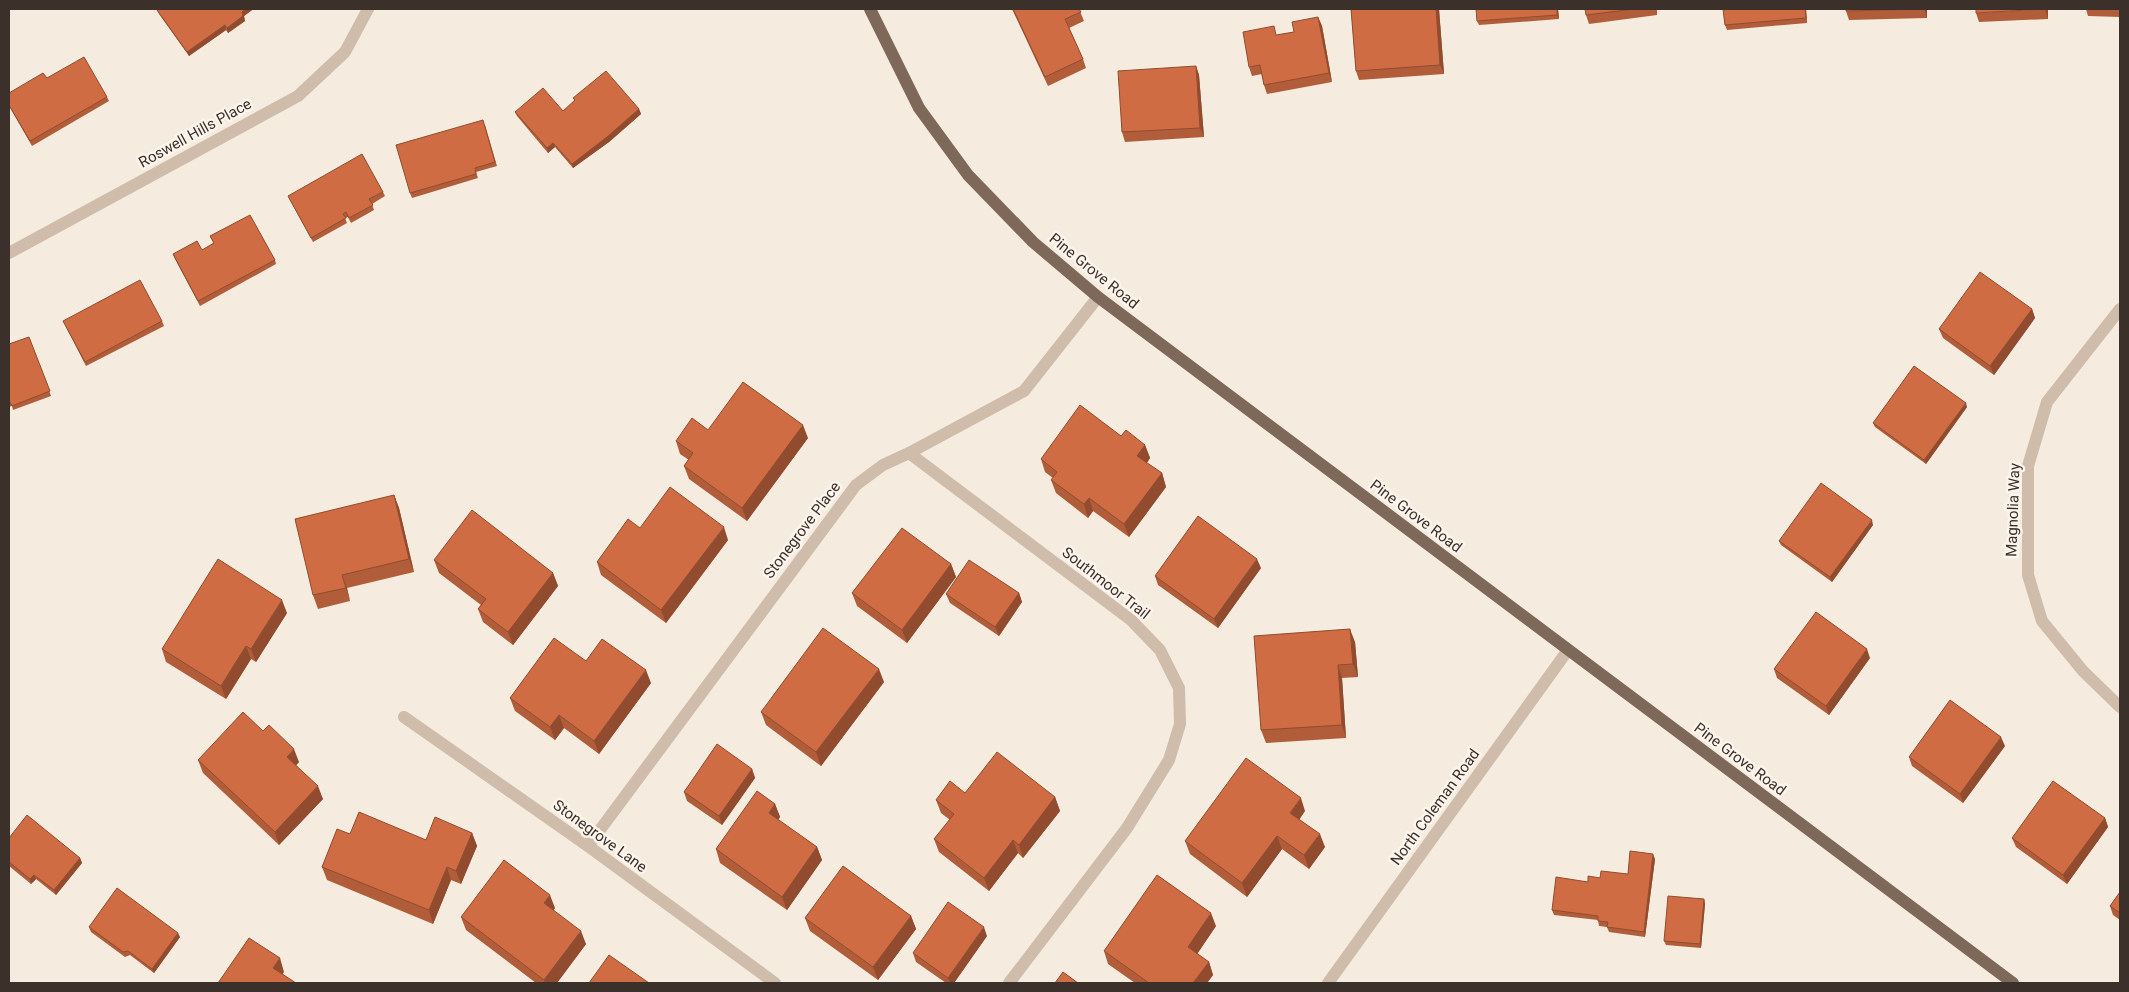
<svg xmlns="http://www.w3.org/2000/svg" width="2129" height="992" viewBox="0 0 2129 992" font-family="Roboto,sans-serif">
<rect width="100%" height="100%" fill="#f5ecdf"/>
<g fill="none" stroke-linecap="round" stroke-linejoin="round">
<path stroke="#cfbcaa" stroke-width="12" d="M9,253L298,96L345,52L368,9
M2120,309L2047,402L2028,466V575L2042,621L2083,671L2120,707
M909,453L1131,620L1160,650L1179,688L1180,724L1169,760L1127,828L1009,983
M404,717L588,846L775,983
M588,846L856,485L883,465L909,453L1024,391L1098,297
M1328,983L1568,650"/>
<path stroke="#7e685a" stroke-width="12" d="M870,9L919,108L968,175L1033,242L1098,297L2013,983"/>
</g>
<path fill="#b25d3a" d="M158,9H252V10L244,16L245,21L228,33L226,30L189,56L159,14L157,10Z
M1012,9H1079L1084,21L1069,28L1083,59L1086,68L1048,86Z
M1351,9H1439L1444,74L1359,80L1356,71Z
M1558,9L1559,19L1479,25L1477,21Z
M1585,9H1657V15L1589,24L1586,15Z
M1723,9H1806L1807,23L1727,30L1725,25Z
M1846,9H1927V18L1849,20L1846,11Z
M2048,9V19L1979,22L1976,13Z
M2086,9H2120V17L2088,16Z
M1318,17L1322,26L1332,82L1267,94L1264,85L1262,74L1252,76L1249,67L1278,35L1294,32Z
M1196,66L1199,75L1204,137L1125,142L1122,132Z
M47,78L107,97L109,101L32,146L9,106V93Z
M573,98L639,109L641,114L609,142L573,168L555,147L548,153L517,116L515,112L563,111L575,101Z
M485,125L497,166L476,172L478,178L412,198L410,193Z
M383,192L385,196L372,204L374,210L351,223L348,217L345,218L347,223L313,242L290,200L288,196Z
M210,236L275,260L276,264L200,306L175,259L173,254L202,250L214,243Z
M2032,309L2035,318L1994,375L1943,338L1939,329Z
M63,321H162L164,326L86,366L65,325Z
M29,337L51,396L13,410L12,406L9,407V344Z
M1967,407L1926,464L1875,427L1873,423Z
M708,430L808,438L747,521L689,479L684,466L689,460L680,454L676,441Z
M1121,436L1145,445L1150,458L1147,463L1162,473L1166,487L1129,537L1093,511L1088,518L1056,493L1051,480L1053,478L1045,472L1041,459Z
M394,495L399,508L414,572L347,588L350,601L318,609L313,595Z
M1873,525L1832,582L1781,545L1779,541Z
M728,540L666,623L601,575L597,562Z
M434,560L553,573L558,586L513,645L483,622L478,609L481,605L439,573Z
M951,564L956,577L907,643L857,606L852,593Z
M1261,568L1218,628L1158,585L1155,576Z
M1019,593L1022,602L999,636L950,603L946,594Z
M287,613L256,662L251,659L226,699L166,662L162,649Z
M1355,642L1358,677L1342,678L1346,738L1266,743L1261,730Z
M1870,658L1829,715L1777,678L1774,669Z
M586,661L651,683L599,754L564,728L555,740L515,711L510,698Z
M884,682L821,766L766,725L761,712Z
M263,731L299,762L296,765L323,799L279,845L203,773L198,760Z
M2005,746L1963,803L1912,766L1909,757Z
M752,769L755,778L722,825L687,801L684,792Z
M965,793L1055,797L1060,811L1023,858L1018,853L989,891L939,852L934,839L950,820L941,813L936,800Z
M775,804L780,817L778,820L817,847L822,860L787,910L720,863L716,849Z
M1305,811L1299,819L1325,847L1309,869L1282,849L1247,897L1190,854L1185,841Z
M2105,818L2108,827L2067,884L2016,847L2012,838Z
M472,833L477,846L461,884L451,880L433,924L327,880L322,867L350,834L426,840Z
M9,838L80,858L82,863L56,895L36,879L31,884L9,866Z
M1655,859L1645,937L1609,932L1607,927L1599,926L1598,920L1554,915L1552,910L1588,882L1600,878L1628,874Z
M2120,892V920L2113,915L2110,906Z
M1704,899L1705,904L1701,948L1666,945L1664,941Z
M555,908L553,910L586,944L557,983H536L466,930L461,917Z
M911,916L916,929L878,980L810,931L805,918Z
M1216,926L1197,954L1209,962L1213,975L1207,983H1135L1108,964L1104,951Z
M89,927L180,937L154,973L130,955L125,957L91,932Z
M987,936L954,983H946L916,962L913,953Z"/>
<path fill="#914c2f" d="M246,9H252V10L244,16L245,21L228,33L227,28L242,12Z
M1436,9H1439L1444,74L1440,65Z
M1557,9H1558L1559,19L1557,15Z
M1805,9H1806L1807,23L1806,18Z
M1924,9H1927V18Z
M2045,9H2048V19Z
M1318,17L1322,26L1332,82L1329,73Z
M225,25L226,30L189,56L187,52Z
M1196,66L1199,75L1204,137L1200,128Z
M639,109L641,114L609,142L573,168L572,164Z
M553,143L555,147L548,153L547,148Z
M2032,309L2035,318L1994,375L1990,366Z
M1966,403L1967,407L1926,464L1924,460Z
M803,425L808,438L747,521L742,508Z
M1145,445L1150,458L1142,469L1137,456Z
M1162,473L1166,487L1129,537L1124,524Z
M394,495L399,508L414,572L409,559Z
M1089,498L1093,511L1088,518L1084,504Z
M1872,520L1873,525L1832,582L1830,577Z
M724,527L728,540L666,623L661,610Z
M1257,559L1261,568L1218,628L1214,619Z
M951,564L956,577L907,643L902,630Z
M553,573L558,586L513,645L508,632Z
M342,575L347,588L350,601Z
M1019,593L1022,602L999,636L995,627Z
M282,600L287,613L256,662L251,649Z
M1350,629L1355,642L1358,677L1353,664Z
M246,646L251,659L226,699L221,686Z
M1867,649L1870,658L1829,715L1826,706Z
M1338,665L1342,678L1346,738L1342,725Z
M879,669L884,682L821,766L816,752Z
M646,670L651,683L599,754L594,741Z
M559,715L564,728L555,740L550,727Z
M2001,737L2005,746L1963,803L1960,794Z
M294,749L299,762L292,770L287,757Z
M752,769L755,778L722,825L719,816Z
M318,786L323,799L279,845L275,832Z
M1055,797L1060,811L1023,858L1019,845Z
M1301,798L1305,811L1295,826L1290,813Z
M775,804L780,817L774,826L769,813Z
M2105,818L2108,827L2067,884L2063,875Z
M472,833L477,846L461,884L456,871Z
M1320,834L1325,847L1309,869L1304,855Z
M1277,836L1282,849L1247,897L1242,883Z
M1013,840L1018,853L989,891L984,878Z
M817,847L822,860L787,910L782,897Z
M1653,854L1655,859L1645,937L1644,932Z
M80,858L82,863L56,895L54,890Z
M447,867L451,880L433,924L429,910Z
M34,875L36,879L31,884L30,879Z
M550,895L555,908L549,917L544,903Z
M1704,899L1705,904L1701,948L1700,944Z
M1211,913L1216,926L1193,960L1188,947Z
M911,916L916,929L878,980L873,967Z
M984,927L987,936L954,983H950L948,978Z
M581,931L586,944L557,983H545L544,980Z
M178,933L180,937L154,973L152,969Z
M280,958L284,972L278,981L273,968Z
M1209,962L1213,975L1207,983H1193Z"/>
<path fill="#cf6c43" stroke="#914c2f" d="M158,9H246L242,12L243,16L227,28L225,25L187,52L157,10Z
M1013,9H1079L1081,12L1065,19L1083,59L1045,77Z
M1351,9H1436L1440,65L1356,71Z
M1476,9H1557V15L1477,21Z
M1585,9H1634L1586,15Z
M1723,9H1805L1806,18L1725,25Z
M1846,9H1924L1846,11Z
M1976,9H2045L1976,13Z
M1318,17L1329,73L1264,85L1260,65L1249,67L1243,32L1274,26L1276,35L1294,32L1292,22Z
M84,57L107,97L30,141L9,105V93L43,73L47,78Z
M1196,66L1200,128L1122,132L1118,71Z
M606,71L639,109L607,137L572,164L553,143L547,148L515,112L543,88L563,111L575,100L573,98Z
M483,120L495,162L475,168L476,174L410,193L396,145Z
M362,154L383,192L369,199L373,205L349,218L346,212L343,214L346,218L311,238L288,196Z
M250,215L275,260L198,301L173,254L197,241L202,250L214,243L210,236Z
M1980,272L2032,309L1990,366L1939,329Z
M140,280L162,321L85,362L63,321Z
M29,337L50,391L12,406L10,402H9V344Z
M1914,366L1966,403L1924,460L1873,423Z
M743,382L803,425L742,508L684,466L693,453L676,441L692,418L708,430Z
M1080,405L1121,436L1126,430L1145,445L1137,456L1162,473L1124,524L1089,498L1084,504L1051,480L1057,472L1041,459Z
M1821,483L1872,520L1830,577L1779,541Z
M670,487L724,527L661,610L597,562L628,519L640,528Z
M394,495L409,559L342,575L346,588L313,595L295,519Z
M472,510L553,573L508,632L478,609L486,599L434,560Z
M1198,516L1257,559L1214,619L1155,576Z
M902,528L951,564L902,630L852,593Z
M218,559L282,600L251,649L246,646L221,686L162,649Z
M969,560L1019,593L995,627L946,594Z
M1816,612L1867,649L1826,706L1774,669Z
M823,628L879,669L816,752L761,712Z
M1350,629L1353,664L1338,665L1342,725L1261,730L1254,636Z
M554,638L586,661L602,639L646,670L594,741L559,715L550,727L510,698Z
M1950,700L2001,737L1960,794L1909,757Z
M243,712L263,731L269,725L294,749L287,757L318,786L275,832L198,760Z
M717,744L752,769L719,816L684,792Z
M997,752L1055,797L1019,845L1013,840L984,878L934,839L954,814L936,800L950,781L965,793Z
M1246,758L1301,798L1290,813L1320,834L1304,855L1277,836L1242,883L1185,841Z
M2053,781L2105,818L2063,875L2012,838Z
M757,791L775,804L769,813L817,847L782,897L716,849Z
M359,812L426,840L435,817L472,833L456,871L447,867L429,910L322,867L337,829L350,834Z
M27,815L80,858L54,890L34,875L30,879L9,862V838Z
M1630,851L1653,854L1644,932L1607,927L1608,922L1598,921V916L1552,910L1556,877L1588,882V876L1600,878L1601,871L1628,874Z
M504,860L550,895L544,903L581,931L544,980L461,917Z
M843,866L911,916L873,967L805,918Z
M1157,875L1211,913L1188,947L1209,962L1193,983H1149L1104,951Z
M117,888L178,933L152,969L128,951L123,952L89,927Z
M2120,892V913L2110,906Z
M1668,896L1704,899L1700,944L1664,941Z
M948,902L984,927L948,978L913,953Z
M249,938L280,958L273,968L296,983H218Z
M609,955L649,983H589Z
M1063,972L1078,983H1055Z"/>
<g text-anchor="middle" stroke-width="5" stroke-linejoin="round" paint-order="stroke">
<g font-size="15" fill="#3b302a" stroke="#fcf5ed">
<text transform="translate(195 133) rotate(-29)" y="5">Roswell Hills Place</text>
<text transform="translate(1094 271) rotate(39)" y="5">Pine Grove Road</text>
<text transform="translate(2013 510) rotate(-88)" y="5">Magnolia Way</text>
<text transform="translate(1416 516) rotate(37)" y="5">Pine Grove Road</text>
<text transform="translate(802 530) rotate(-53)" y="5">Stonegrove Place</text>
<text transform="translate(1106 583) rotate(38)" y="5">Southmoor Trail</text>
<text transform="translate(1740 759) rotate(37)" y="5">Pine Grove Road</text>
<text transform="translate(1435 807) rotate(-54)" y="5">North Coleman Road</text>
<text transform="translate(600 836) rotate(36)" y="5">Stonegrove Lane</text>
</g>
</g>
<rect width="2129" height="992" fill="none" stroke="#3b302a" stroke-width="20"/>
</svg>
